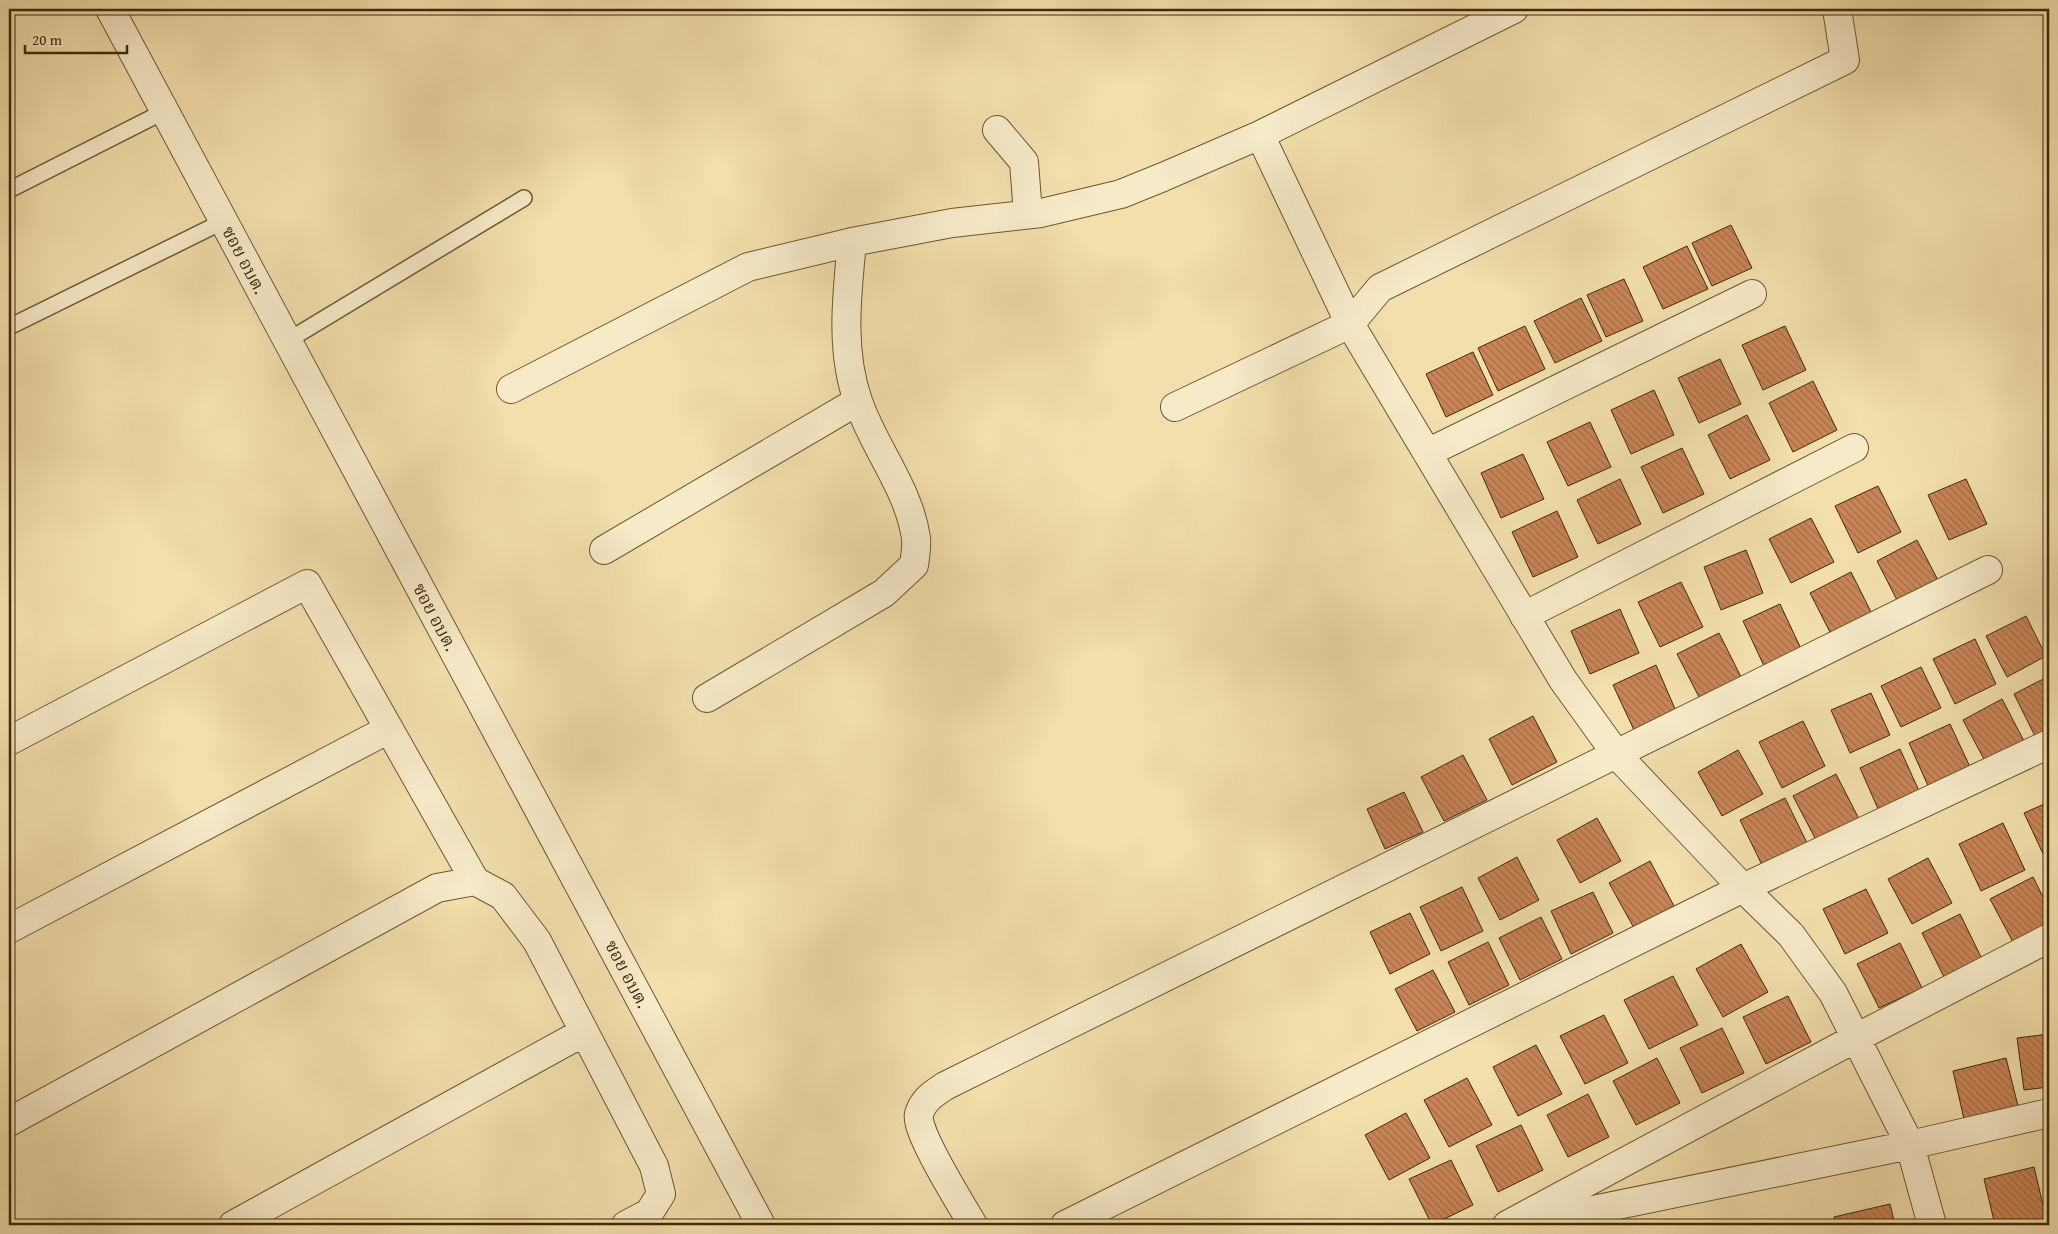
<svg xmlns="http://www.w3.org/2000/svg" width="2058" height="1234" viewBox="0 0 2058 1234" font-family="'Gentium Book Plus','Noto Serif Thai',serif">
<defs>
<pattern id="building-back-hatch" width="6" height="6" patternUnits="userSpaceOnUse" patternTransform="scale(1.25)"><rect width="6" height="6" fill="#c98557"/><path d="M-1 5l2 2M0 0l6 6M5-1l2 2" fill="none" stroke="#a56d46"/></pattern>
</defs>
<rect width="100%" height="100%" fill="#f2dfac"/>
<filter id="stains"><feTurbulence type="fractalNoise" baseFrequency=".004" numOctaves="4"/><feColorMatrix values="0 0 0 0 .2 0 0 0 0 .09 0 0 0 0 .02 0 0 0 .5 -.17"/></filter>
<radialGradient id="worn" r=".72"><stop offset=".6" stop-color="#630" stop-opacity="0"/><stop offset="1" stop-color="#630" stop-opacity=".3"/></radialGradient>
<path fill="url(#building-back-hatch)" stroke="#412a06" d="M1731,225L1752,268L1712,286L1692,243Z
M1687,246L1708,289L1663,309L1643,267Z
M1624,279L1643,321L1606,337L1587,295Z
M1581,298L1602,341L1555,363L1534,321Z
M1525,326L1545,369L1498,391L1478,348Z
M1785,326L1806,370L1763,390L1742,345Z
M1473,352L1493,395L1446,417L1426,374Z
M1720,359L1741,404L1699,423L1678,378Z
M1813,381L1837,430L1793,452L1769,403Z
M1654,390L1674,435L1631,454L1611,410Z
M1747,415L1770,460L1730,479L1708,435Z
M1590,422L1611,467L1568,486L1547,442Z
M1682,448L1704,494L1663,513L1641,467Z
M1523,454L1544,499L1501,518L1481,473Z
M1620,479L1641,524L1598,544L1577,500Z
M1966,479L1987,524L1949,540L1928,495Z
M1878,486L1901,532L1858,553L1835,506Z
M1557,511L1578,557L1533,577L1512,532Z
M1811,518L1834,562L1791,583L1769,539Z
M1917,540L1940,584L1899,604L1877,561Z
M1746,550L1763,593L1721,610L1704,567Z
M1851,572L1874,618L1833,638L1810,593Z
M1681,582L1703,627L1660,647L1638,602Z
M1780,604L1802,651L1765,668L1743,621Z
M1620,609L1639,653L1590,674L1571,631Z
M2026,616L2046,656L2007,677L1986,636Z
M1719,633L1741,677L1699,697L1677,654Z
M1975,639L1996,684L1955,704L1933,659Z
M1656,665L1676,711L1634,730L1613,685Z
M1921,667L1941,708L1901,727L1881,686Z
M2049,676V729L2035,736L2014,694Z
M1871,693L1890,735L1850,753L1831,710Z
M2002,699L2024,741L1985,761L1963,720Z
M1533,716L1557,762L1512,785L1489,739Z
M1803,721L1825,766L1782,788L1759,742Z
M1950,724L1971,769L1929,788L1909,743Z
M1900,749L1920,793L1879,811L1860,768Z
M1738,750L1763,794L1722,816L1698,772Z
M1463,755L1487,800L1444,821L1421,777Z
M1836,774L1859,819L1816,840L1793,796Z
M1404,792L1423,832L1385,849L1367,809Z
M1785,798L1809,847L1764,869L1740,820Z
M2049,802V856L2045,858L2024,813Z
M1597,818L1621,861L1580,883L1557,840Z
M2003,823L2025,870L1981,891L1959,844Z
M1517,857L1539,900L1500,920L1478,878Z
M1928,858L1952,903L1912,924L1888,879Z
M1650,861L1674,906L1634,928L1609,883Z
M2033,877L2049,909V926L2014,944L1990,899Z
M1462,887L1483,931L1441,951L1420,907Z
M1866,889L1888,933L1845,954L1823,909Z
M1593,892L1613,933L1571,954L1551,911Z
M1410,913L1430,954L1390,974L1370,932Z
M1960,914L1982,959L1944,977L1922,933Z
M1541,917L1562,959L1520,980L1499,938Z
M1488,942L1509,985L1469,1005L1448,962Z
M1900,943L1922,988L1879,1008L1857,964Z
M1741,944L1768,992L1723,1017L1696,969Z
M1433,970L1455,1012L1417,1031L1395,989Z
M1673,976L1698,1025L1649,1049L1624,1000Z
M1788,996L1811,1042L1766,1064L1743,1017Z
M1604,1015L1628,1063L1585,1084L1560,1036Z
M1722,1028L1744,1073L1702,1093L1680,1048Z
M2049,1034V1087L2024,1090L2017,1038Z
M1536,1045L1562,1094L1518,1116L1493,1067Z
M1657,1058L1680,1103L1636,1125L1613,1081Z
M2006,1058L2018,1106L1964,1119L1953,1071Z
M1467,1078L1492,1125L1449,1147L1424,1100Z
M1588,1094L1609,1137L1568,1157L1547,1115Z
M1406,1113L1430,1158L1389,1180L1365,1135Z
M1521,1125L1543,1170L1498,1192L1476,1146Z
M1451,1160L1473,1205L1432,1225L1409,1179Z
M2034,1167L2047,1222L2032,1225H1995L1984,1179Z
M1890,1204L1895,1225H1836L1834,1217Z"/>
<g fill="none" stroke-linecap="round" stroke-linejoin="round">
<g stroke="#6d5730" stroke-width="18">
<path id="lane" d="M13,188L165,111
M9,327L224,221
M287,341L524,198"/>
</g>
<g stroke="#6d5730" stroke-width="30">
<path id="street" d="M110,9L761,1225
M997,130L1024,162L1028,214
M1260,135L1514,9
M511,389L748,267L852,242L952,223L1041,213L1121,194L1163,177L1260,135L1350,324L1563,680L1617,755L1743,888L1791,935L1833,993L1910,1145L1932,1225
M1175,407L1350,324L1380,288L1845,60L1837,9
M1427,453L1752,294
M604,550L858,401
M1524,616L1854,448
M707,698L884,593L914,565C915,557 917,547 916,538C909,489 874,448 858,401C840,350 847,294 852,242
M9,741L307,584L475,881L503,896L537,941L654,1166L661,1194L649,1213L626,1225
M9,929L389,729
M9,1122L437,888L475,881
M1530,1223L1910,1145L2049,1113
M233,1225L584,1032
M973,1225C963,1207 914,1130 919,1114C923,1100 933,1094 945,1086L1988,570
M1065,1225L1743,888L2049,744
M1507,1225L1856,1038L2049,938"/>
</g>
<use href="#lane" stroke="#f7eac9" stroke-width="15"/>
<use href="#street" stroke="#f7eac9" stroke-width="28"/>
</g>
<g text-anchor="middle" stroke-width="4" stroke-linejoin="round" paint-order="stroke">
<g font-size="18" fill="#412a06" stroke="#f7eac9">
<text transform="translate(244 260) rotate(62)" y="6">ซอย อบต.</text>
<text transform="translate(435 617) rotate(62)" y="6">ซอย อบต.</text>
<text transform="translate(627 974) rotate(62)" y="6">ซอย อบต.</text>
</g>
</g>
<rect width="2058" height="1234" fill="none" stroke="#f2dfac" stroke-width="30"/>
<rect x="10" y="10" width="2038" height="1214" fill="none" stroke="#412a06" stroke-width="2.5"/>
<rect x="15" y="15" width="2028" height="1204" fill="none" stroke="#412a06"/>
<path d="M25 45v8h102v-8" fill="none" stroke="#412a06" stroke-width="2.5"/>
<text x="32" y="45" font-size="15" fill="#412a06" stroke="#f7eac9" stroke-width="4" paint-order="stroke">20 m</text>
<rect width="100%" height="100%" filter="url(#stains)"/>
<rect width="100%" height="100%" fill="url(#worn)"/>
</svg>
